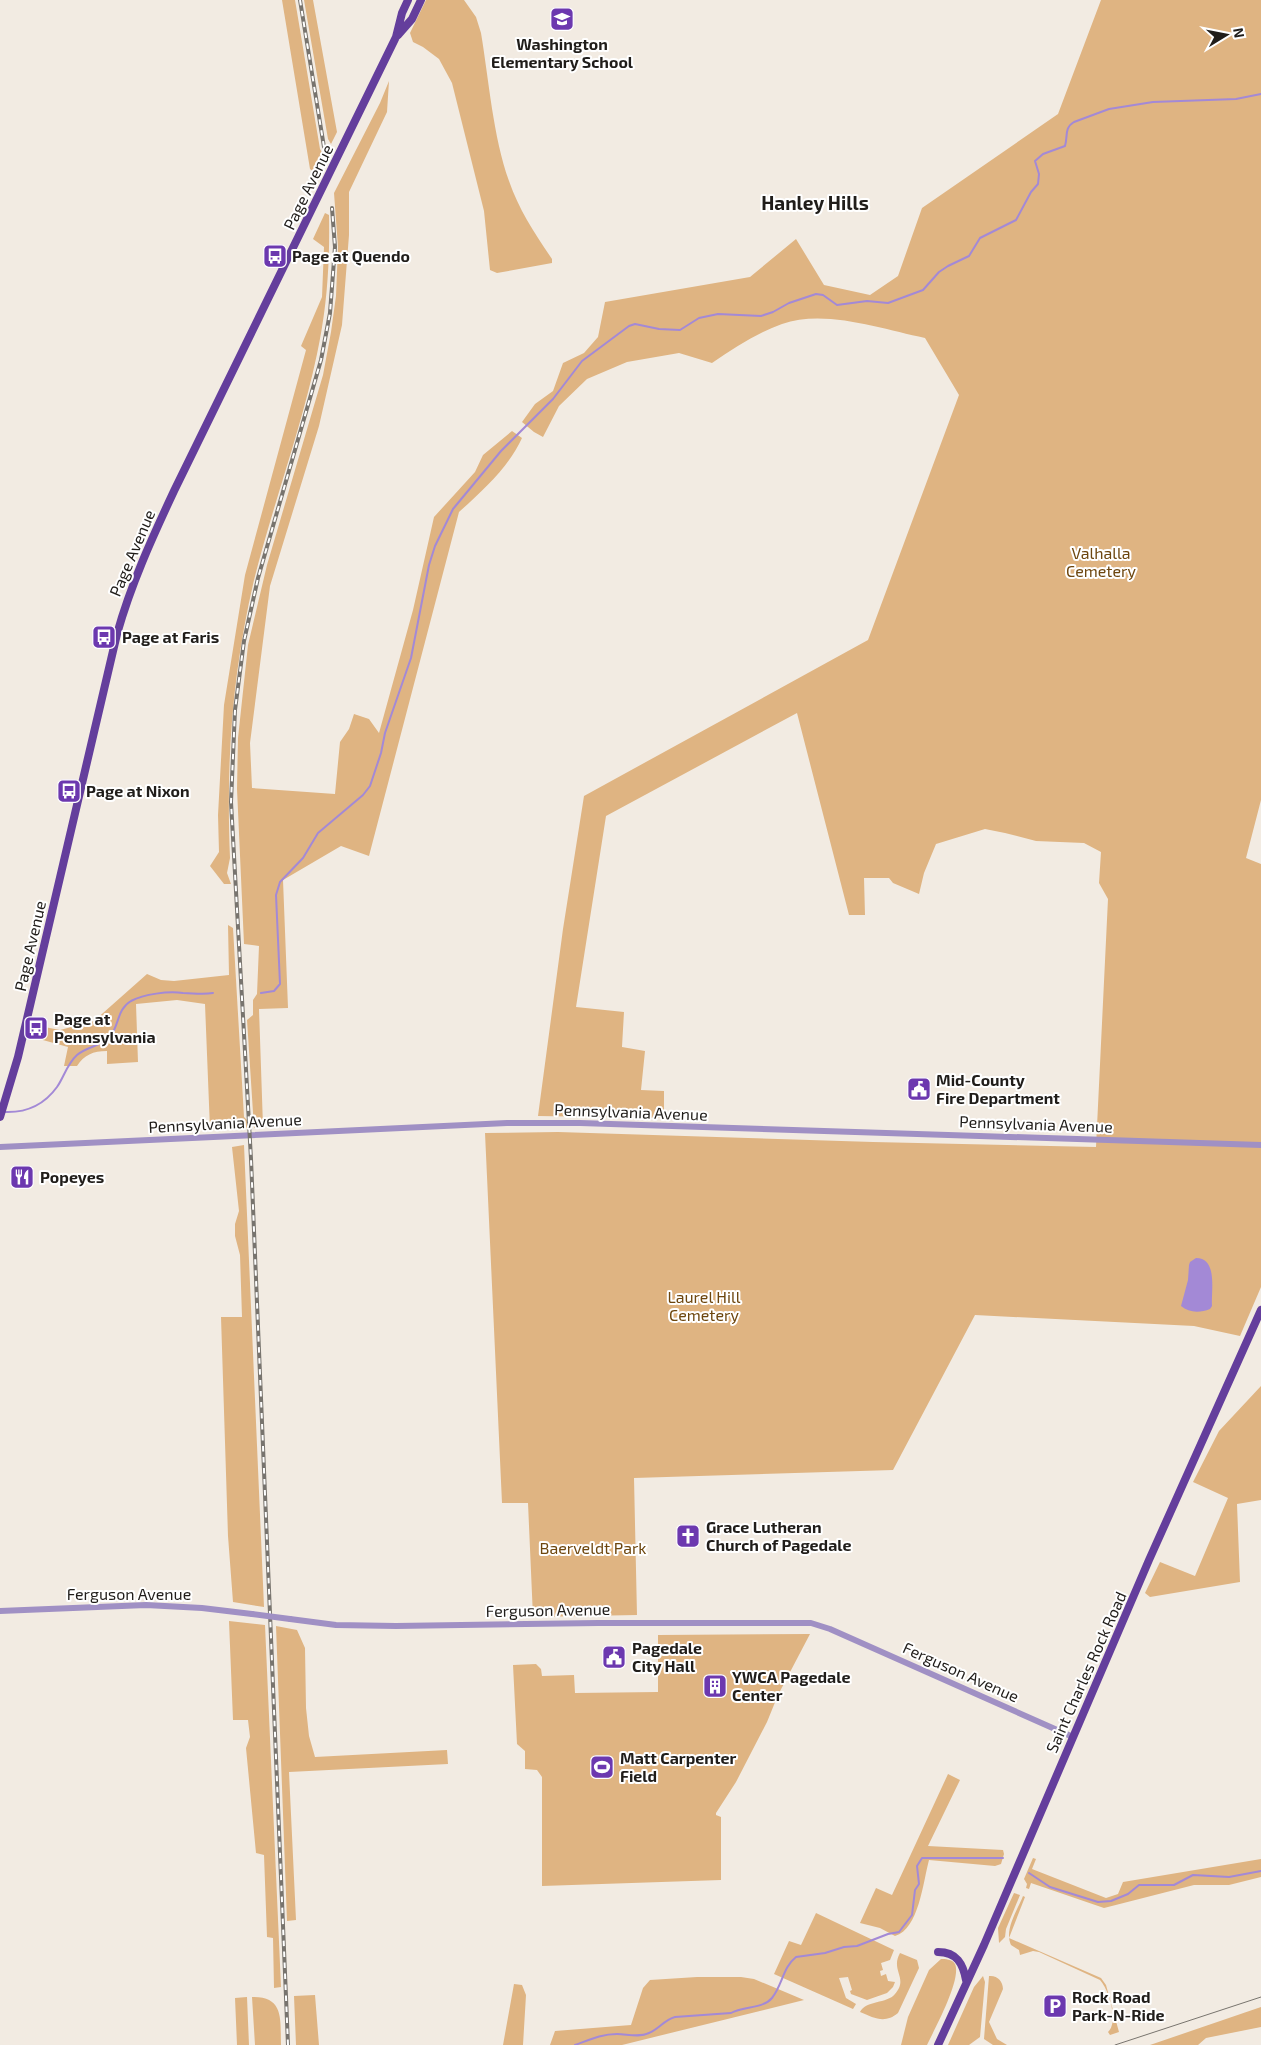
<svg xmlns="http://www.w3.org/2000/svg" width="1261" height="2045" viewBox="0 0 1261 2045" font-family="'Exo 2',sans-serif">
<rect width="100%" height="100%" fill="#f2ebe2"/>
<path fill="#dfb482" d="M282,0H295L320,149L324,156L316,174L310,169Z
M304,0H313L337,132L331,144L328,139Z
M426,0H464L476,17L481,33C489,81 493,136 509,181C519,210 535,234 552,259V263L497,273L490,270L484,211L452,83L439,59L423,47L413,42L410,33Z
M1101,0H1261V800L1246,858L1261,864V1287L1240,1336L1194,1326L975,1315L893,1470L634,1478L637,1615L533,1617L528,1503H502L485,1133L558,1132L873,1142L1096,1147L1108,899L1099,883L1101,852L1084,843L1036,841L1005,833L985,829L936,844L924,873L919,894L893,883L889,878H864L865,915H849L797,713L606,816L576,1007L624,1012L622,1047L645,1051L641,1090L664,1091V1118L538,1116L563,929L584,796L868,640L959,395L925,338C881,329 825,309 782,324C757,333 734,348 712,363L679,353L627,362L587,379L559,406L543,437L534,432L522,422L535,404L553,391L563,363L584,353L598,337L605,302L750,277L796,239L824,285L870,295L898,276L922,208L1058,114Z
M389,81L387,112L349,192V235L342,325L319,426L270,586L250,743L252,788L335,794L340,742L349,729L354,714L369,719L379,733L413,610L434,517L475,472L483,455L512,431L522,438C508,468 484,489 459,512L369,856L341,846L283,880L288,1008L259,1009L263,1126L254,1128L247,1020L253,1015V1000L257,994L259,946L244,944L237,789L238,738L248,645L267,565L323,375L331,332L336,296L338,247L334,193L380,103Z
M325,213L329,215C330,262 327,308 317,354C301,430 273,504 254,580C232,675 226,761 230,858L227,873L231,884H224L210,866L219,852L218,815L224,705L245,575L306,350L301,346L322,297L324,247L313,239Z
M228,925L233,928L244,1117L247,1120V1128L210,1129L205,1004L177,1000L136,1004L138,1062L107,1064V1051C93,1051 84,1055 77,1066H64L68,1047L32,1037L34,1025L60,1030L94,1021L147,974L161,980L174,981L229,975Z
M244,1145L264,1607L233,1602L228,1536L221,1317H242L240,1255L235,1236V1224L239,1211L232,1147Z
M1261,1386V1500L1237,1504L1240,1582L1150,1597L1145,1593L1160,1562L1195,1576L1228,1498L1193,1482L1219,1431Z
M229,1621L265,1625L281,1987L274,1988L273,1938L267,1937L264,1855L256,1853L246,1748L250,1737L248,1720H233Z
M276,1626L297,1630L305,1648L306,1708L309,1736L315,1757L447,1750L448,1764L289,1772L296,1920L287,1921Z
M810,1634L778,1695L767,1722L736,1782L716,1813V1815L721,1817V1880L542,1886V1777L537,1770L525,1769V1751L517,1744L513,1665L536,1664L541,1669L542,1676L574,1675L575,1693L658,1692V1635Z
M948,1774L960,1780L928,1846L1003,1850L1004,1854L1001,1864L995,1866L929,1860C923,1882 919,1929 895,1936L880,1928L860,1923L876,1888L892,1895Z
M1033,1858L1036,1859L1032,1869L1106,1898L1118,1894L1123,1882L1261,1859V1877L1229,1885H1194L1104,1908L1031,1883L1029,1889L1026,1888L1027,1884L1024,1879Z
M1014,1893L1020,1895L1006,1929L1005,1937L999,1943L998,1928Z
M1023,1896L1025,1897L1009,1938L1101,1978L1106,1985L1119,2032L1110,2035L1108,2032C1119,2022 1109,1990 1100,1980L1039,1952L1033,1951L1020,1955L1019,1950L1011,1945C1004,1930 1017,1911 1023,1896Z
M816,1913L894,1950L890,1960L881,1963L883,1970L880,1971L881,1976L886,1974L888,1981L895,1982L893,1987L887,1993L867,2000L851,1994L850,1991L852,1990L848,1977L839,1978L846,1998L856,2004L853,2009L774,1974L789,1941L801,1945Z
M900,1953L917,1960L919,1968L898,2013C885,2024 874,2018 860,2012C866,2000 887,2004 895,1994C909,1978 890,1971 900,1953Z
M941,1959C945,1959 952,1959 955,1964C962,1979 934,2030 927,2045H901L908,2017L929,1970Z
M983,1976L985,1982L980,2037L969,2045H948L974,1987Z
M989,1976C997,1975 1003,1981 1003,1989L989,2022L997,2039L1007,2045H993L984,2039Z
M697,1977H741L754,1979L804,2000L622,2045H550L555,2031L631,2025L643,1988L650,1980Z
M514,1984L522,1985L526,1995L523,2045H503Z
M315,1995L319,2045H296L294,1996Z
M247,1997L249,2045H237L235,1998Z
M252,1997C285,1996 280,2021 281,2045H255Z
M1261,2007V2027L1206,2038L1198,2045H1150Z"/>
<path fill="#a389d6" d="M1196,1258C1218,1258 1211,1291 1212,1306L1210,1309C1200,1313 1189,1313 1181,1306L1188,1280L1189,1265L1190,1262Z"/>
<g fill="none" stroke-linecap="round" stroke-linejoin="round">
<path stroke="#a389d6" stroke-width="2" d="M261,993L274,991L280,984L276,895L280,882L303,858L318,833L363,795L370,786L381,753L385,733L411,658L429,565L435,546L453,509L501,451L553,399L582,361L629,326L635,324L659,329L680,330L699,318L718,314L761,316L773,312L789,303L816,294L823,295L837,305L867,301L888,303L923,290L939,272L948,266L969,256L980,238L1016,220L1031,192L1038,184L1039,174L1035,161L1043,154L1065,146C1068,136 1064,128 1074,122L1109,109L1153,102L1236,99L1261,94
M4,1112C25,1113 44,1105 57,1087C64,1077 67,1064 77,1055C86,1047 101,1046 110,1037C119,1026 117,1009 131,1001C144,994 168,991 183,993C193,993 202,995 213,993
M1029,1873L1050,1887L1098,1902L1111,1901L1128,1894L1139,1885H1174L1193,1875L1229,1877L1261,1871
M575,2045C589,2040 601,2034 617,2034C627,2034 639,2038 649,2033C659,2029 664,2020 675,2017L731,2013C743,2006 763,2009 772,1998C782,1986 783,1967 796,1957L825,1953L844,1947L857,1946L888,1934L899,1932L912,1915L915,1890L919,1884L917,1866L922,1858H1003"/>
<path stroke="#a090c4" stroke-width="6" d="M0,1147L507,1123H580L1261,1145
M0,1611L146,1605L202,1608L252,1614
M290,1619L336,1625L396,1626L598,1623H811L830,1629L1073,1737"/>
<path stroke="#643e9c" stroke-width="8" d="M398,35L412,19L421,0
M0,1117L18,1057L117,634C131,584 152,538 174,491L396,37L402,13L408,0
M938,1952C957,1952 963,1964 966,1980
M938,2045L984,1945L1149,1560L1261,1310"/>
<path stroke="#78746e" stroke-width="1" d="M1115,2045L1261,1997"/>
<g stroke="#78746e" stroke-width="4">
<path id="rail" d="M300,0L324,147
M288,2045L251,1159L231,802L235,710L244,641L258,578L321,360L330,313L335,247L332,208"/>
</g>
<use href="#rail" stroke="#fff" stroke-width="2" stroke-dasharray="5.5" stroke-linecap="butt"/>
<path stroke="#a090c4" stroke-width="6" d="M252,1614L290,1619"/>
</g>
<defs>
<g id="school-square" transform="scale(1.25)"><rect x="-9" y="-9" width="18" height="18" rx="4" fill="#6c38af" stroke="#fff"/><path d="M0-5L7-2L0 1L-7-2ZM-4 1L0 2.5L4 1V4Q0 6-4 4Z" fill="#fff"/></g>
<g id="bus-square" transform="scale(1.25)"><rect x="-9" y="-9" width="18" height="18" rx="4" fill="#6c38af" stroke="#fff"/><path d="M-5-6H5V4H4V6H2V4H-2V6H-4V4H-5ZM-3.5-4V0h7V-4ZM-3.5 1.2v1.5H-2V1.2ZM2 1.2v1.5H3.5V1.2Z" fill="#fff"/></g>
<g id="civic-square" transform="scale(1.25)"><rect x="-9" y="-9" width="18" height="18" rx="4" fill="#6c38af" stroke="#fff"/><path d="M-.6-6.5H3V-4.5H.6V-3L4-1V1h2V6H-6V1h2V-1L-.6-3ZM-1.2 2.5V6h2.4V2.5Z" fill="#fff"/></g>
<g id="restaurant-square" transform="scale(1.25)"><rect x="-9" y="-9" width="18" height="18" rx="4" fill="#6c38af" stroke="#fff"/><path d="M-5-6h1v4h1v-4h1v4h1v-4h1v5L-1.5 .5V6h-2V.5L-5-1ZM5-6V6H3V1.5H1.5Q1.5-4 5-6Z" fill="#fff"/></g>
<g id="church-square" transform="scale(1.25)"><rect x="-9" y="-9" width="18" height="18" rx="4" fill="#6c38af" stroke="#fff"/><path d="M-1.2-6h2.4v3.5h3.3v2.4h-3.3V6h-2.4V-.1h-3.3v-2.4h3.3Z" fill="#fff"/></g>
<g id="building-square" transform="scale(1.25)"><rect x="-9" y="-9" width="18" height="18" rx="4" fill="#6c38af" stroke="#fff"/><path d="M-4-6H4V6H1V3H-1V6H-4ZM-2.5-4.3h1.7v1.8h-1.7ZM.8-4.3h1.7v1.8H.8ZM-2.5-1h1.7V.8h-1.7ZM.8-1h1.7V.8H.8Z" fill="#fff"/></g>
<g id="stadium-square" transform="scale(1.25)"><rect x="-9" y="-9" width="18" height="18" rx="4" fill="#6c38af" stroke="#fff"/><path d="M0-5a6.5 5 0 1 0 0 10a6.5 5 0 1 0 0-10ZM-3.5-1.8h7v3.6h-7Z" fill="#fff"/></g>
<g id="parking-square" transform="scale(1.25)"><rect x="-9" y="-9" width="18" height="18" rx="4" fill="#6c38af" stroke="#fff"/><path d="M-3.5-5.5H1a3.5 3.5 0 0 1 0 7H-1V5.5H-3.5ZM-1-3.4V-.6H.8a1.4 1.4 0 0 0 0-2.8Z" fill="#fff"/></g>
</defs>
<g fill-rule="evenodd">
<use href="#school-square" x="562" y="19"/>
<use href="#bus-square" x="275" y="256"/>
<use href="#bus-square" x="104" y="637"/>
<use href="#bus-square" x="69" y="791"/>
<use href="#bus-square" x="36" y="1028"/>
<use href="#civic-square" x="919" y="1089"/>
<use href="#restaurant-square" x="22" y="1177"/>
<use href="#church-square" x="688" y="1536"/>
<use href="#civic-square" x="614" y="1657"/>
<use href="#building-square" x="715" y="1686"/>
<use href="#stadium-square" x="602" y="1767"/>
<use href="#parking-square" x="1055" y="2006"/>
</g>
<g text-anchor="middle" stroke-width="4" stroke-linejoin="round" paint-order="stroke">
<g font-size="16" font-weight="bold" fill="#201d1a" stroke="#fff" text-anchor="start">
<text x="562" y="50" text-anchor="middle">Washington<tspan x="562" dy="18">Elementary School</tspan></text>
<text x="292" y="262">Page at Quendo</text>
<text x="122" y="643">Page at Faris</text>
<text x="86" y="797">Page at Nixon</text>
<text x="54" y="1025">Page at<tspan x="54" dy="18">Pennsylvania</tspan></text>
<text x="936" y="1086">Mid-County<tspan x="936" dy="18">Fire Department</tspan></text>
<text x="40" y="1183">Popeyes</text>
<text x="706" y="1533">Grace Lutheran<tspan x="706" dy="18">Church of Pagedale</tspan></text>
<text x="632" y="1654">Pagedale<tspan x="632" dy="18">City Hall</tspan></text>
<text x="732" y="1683">YWCA Pagedale<tspan x="732" dy="18">Center</tspan></text>
<text x="620" y="1764">Matt Carpenter<tspan x="620" dy="18">Field</tspan></text>
<text x="1072" y="2003">Rock Road<tspan x="1072" dy="18">Park-N-Ride</tspan></text>
</g>
<g font-size="16" fill="#201d1a" stroke="#fff">
<text transform="translate(308 187) rotate(-64)" y="6">Page Avenue</text>
<text transform="translate(132 553) rotate(-67)" y="6">Page Avenue</text>
<text transform="translate(30 946) rotate(-77)" y="6">Page Avenue</text>
<text transform="translate(631 1112) rotate(2)" y="6">Pennsylvania Avenue</text>
<text transform="translate(225 1123) rotate(-3)" y="6">Pennsylvania Avenue</text>
<text transform="translate(1036 1124) rotate(2)" y="6">Pennsylvania Avenue</text>
<text x="129" y="1600">Ferguson Avenue</text>
<text transform="translate(548 1610) rotate(-1)" y="6">Ferguson Avenue</text>
<text transform="translate(961 1672) rotate(24)" y="6">Ferguson Avenue</text>
<text transform="translate(1086 1672) rotate(-66)" y="6">Saint Charles Rock Road</text>
</g>
<g font-size="16" fill="#6d460e" stroke="#fff">
<text x="1101" y="559">Valhalla<tspan x="1101" dy="18">Cemetery</tspan></text>
<text x="704" y="1303">Laurel Hill<tspan x="704" dy="18">Cemetery</tspan></text>
<text x="593" y="1554">Baerveldt Park</text>
</g>
<g font-size="19" font-weight="bold" fill="#201d1a" stroke="#fff">
<text x="815" y="210">Hanley Hills</text>
</g>
</g>
<g transform="translate(1226 35) rotate(80)" stroke="#ffffff" stroke-width="4" paint-order="stroke">
<path d="M0-4L9 19L0 12L-9 19Z" fill="#201d1a"/>
<text y="-8" font-size="14" font-weight="bold" text-anchor="middle" fill="#201d1a">N</text>
</g>
</svg>
